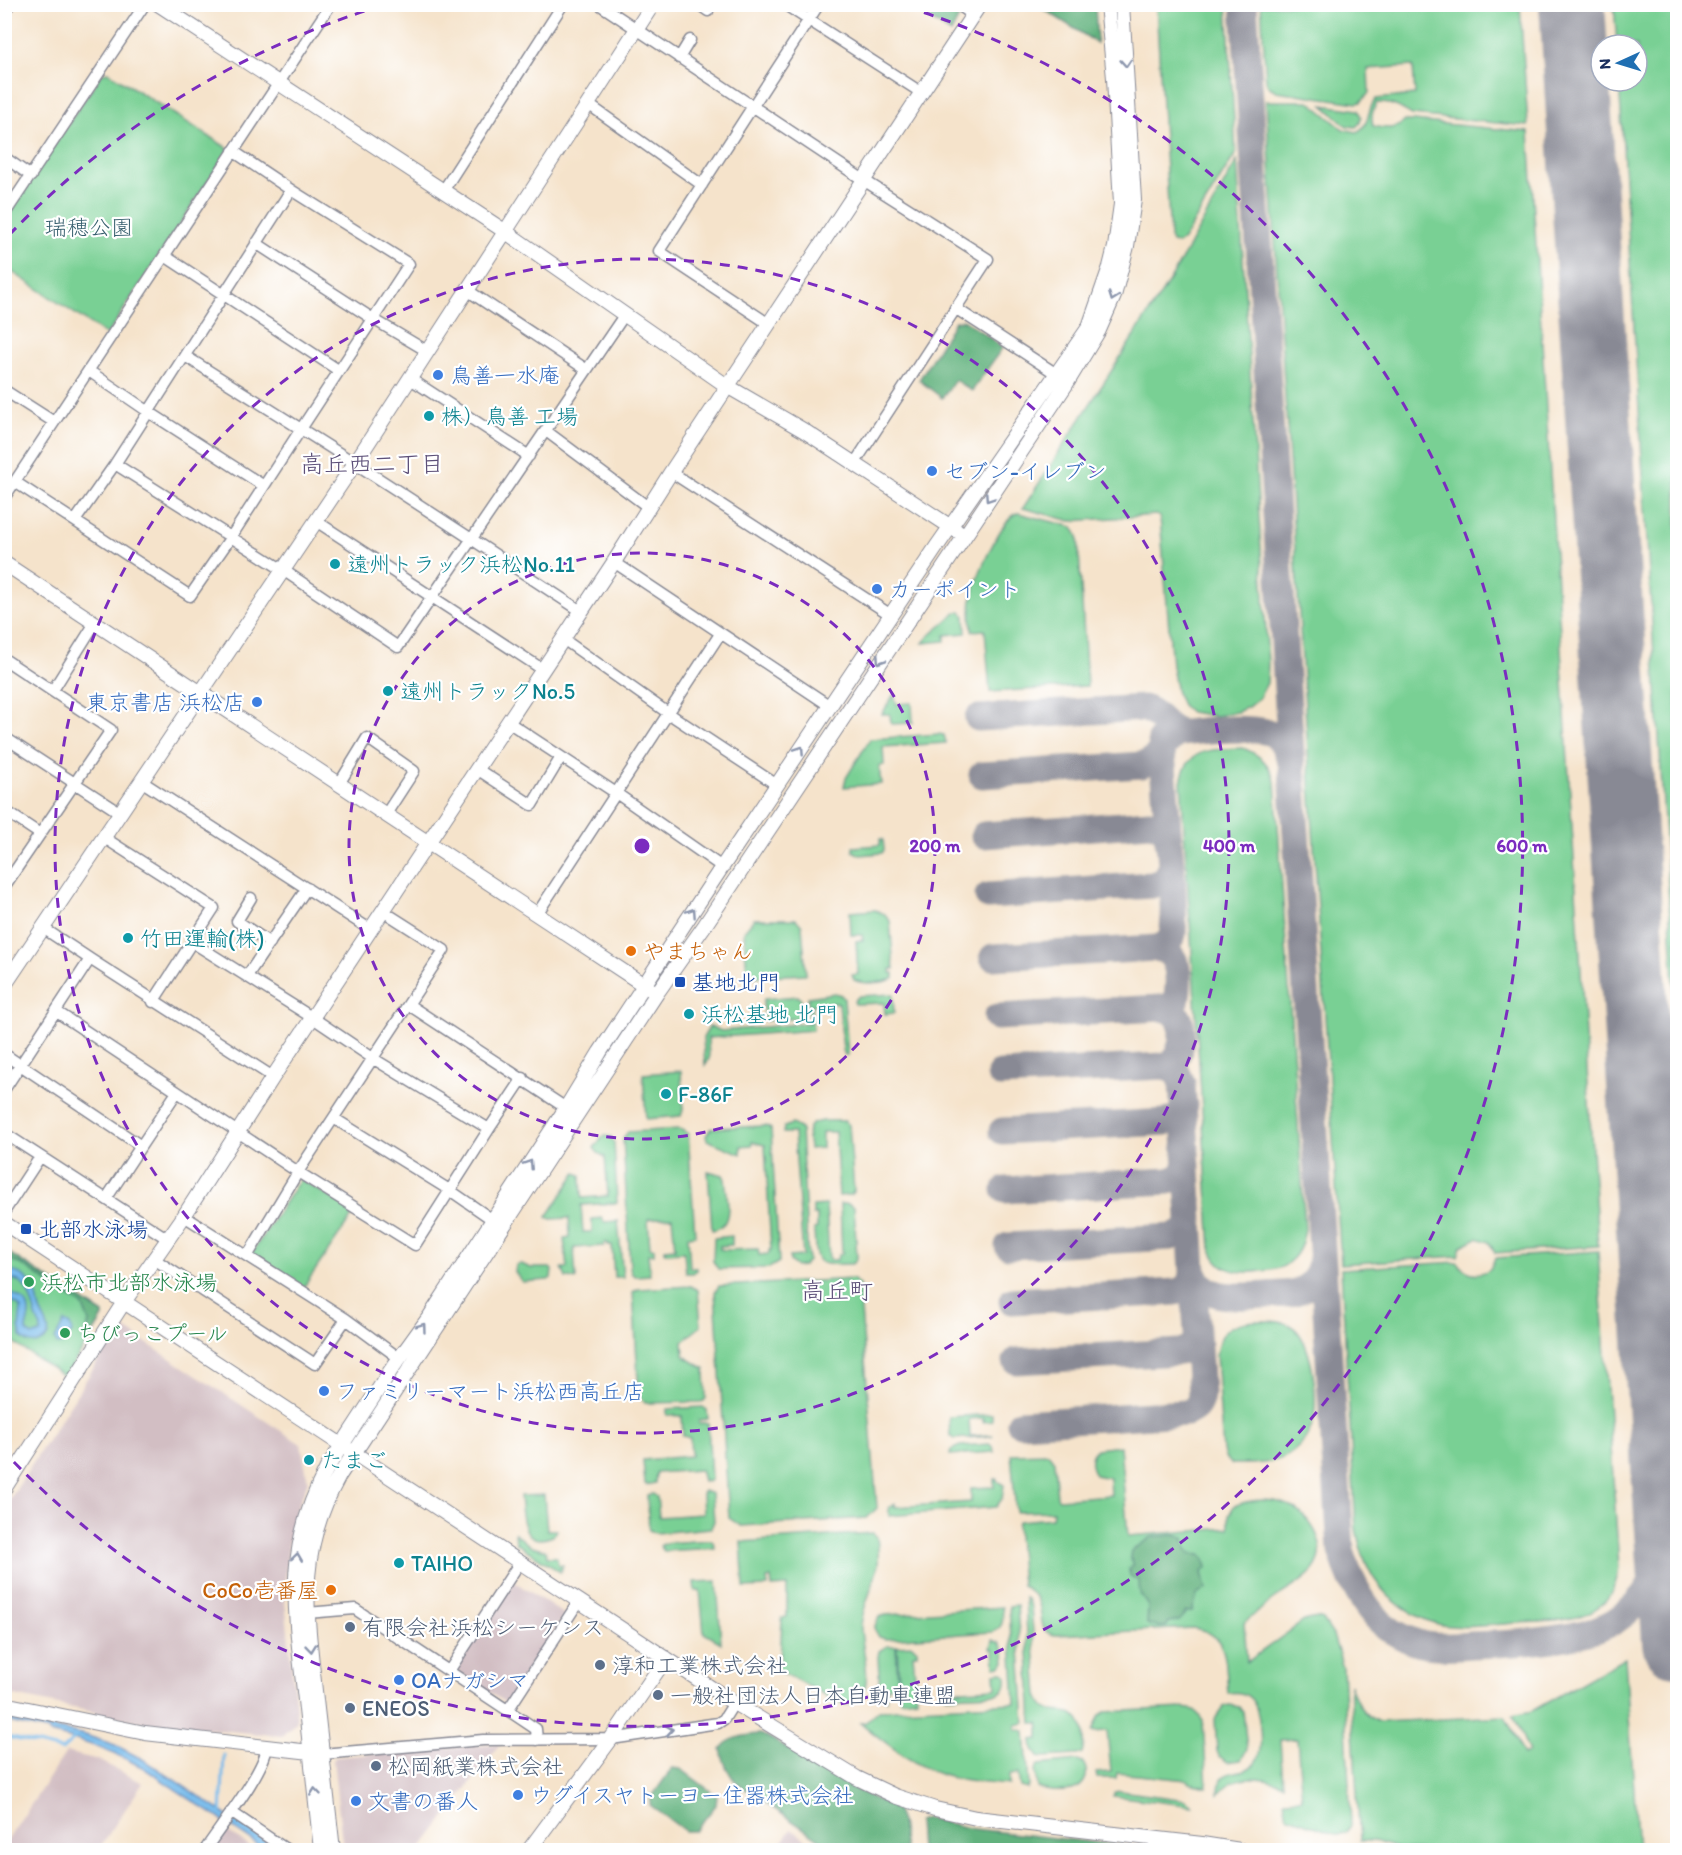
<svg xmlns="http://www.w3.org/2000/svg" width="1682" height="1855" viewBox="0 0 1682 1855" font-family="Itim,'Klee One',sans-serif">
<rect width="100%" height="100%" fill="#fff"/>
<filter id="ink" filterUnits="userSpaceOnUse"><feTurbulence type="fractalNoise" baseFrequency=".0167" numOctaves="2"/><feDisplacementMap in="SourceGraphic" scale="12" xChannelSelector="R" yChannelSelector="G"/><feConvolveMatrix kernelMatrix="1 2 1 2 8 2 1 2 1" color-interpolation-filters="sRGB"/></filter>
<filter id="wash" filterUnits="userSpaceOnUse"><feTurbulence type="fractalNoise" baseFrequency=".008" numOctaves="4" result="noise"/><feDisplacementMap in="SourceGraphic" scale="24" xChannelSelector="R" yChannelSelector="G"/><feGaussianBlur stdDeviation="1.35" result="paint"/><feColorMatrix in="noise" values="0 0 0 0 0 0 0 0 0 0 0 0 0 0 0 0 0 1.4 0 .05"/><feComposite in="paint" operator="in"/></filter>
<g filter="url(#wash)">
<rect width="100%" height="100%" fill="#f5e3cb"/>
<path fill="#d2bec3" d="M122,1327L301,1444L308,1481L297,1509L289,1542L284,1592L297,1721L282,1736L147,1723L5,1694V1507L119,1328Z
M515,1582L563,1614V1617L508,1701L504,1702L457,1671L456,1667L512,1583Z
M500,1744L420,1850H343L333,1760L336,1757Z
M66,1752L98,1760L143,1783L98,1850H5V1844Z
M223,1829L255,1850H209Z
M791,1829L821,1850H776Z"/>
<path fill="#79d094" stroke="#4a8079" stroke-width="1.5" d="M1156,5H1227L1236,153L1183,240L1178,244L1172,242L1170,237Z
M1261,5H1520L1528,126L1412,115C1398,107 1394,103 1377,103C1372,110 1371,118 1373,126C1385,129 1396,130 1405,121H1413L1529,132L1598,1246L1495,1253L1489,1242L1477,1238L1461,1246L1458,1256L1341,1264L1266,101H1309L1343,129L1357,132C1371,125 1366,109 1376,99L1415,95L1413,66L1368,69L1369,93L1361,102L1357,103L1276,91L1268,86L1266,81Z
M1614,5H1677V1033L1619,81H1637V45H1617Z
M108,72L229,149L107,335L5,267L4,221L102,73Z
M1323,105L1358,110L1361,117L1360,123L1356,127L1347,126Z
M1237,161L1268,663L1267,683L1259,698L1248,707L1237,712L1216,716L1190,712L1182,705L1177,694L1172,666L1160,517L1156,515L1071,521L1023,508L1170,280Z
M1018,513L1073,527L1078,536L1087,686L990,692L985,630L972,631C971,619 970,606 973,594C977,576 1001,518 1018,513Z
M956,612H961L965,616L966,633L945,635V641L923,643C932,630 947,624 956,612Z
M894,694L896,704L912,703L913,723L891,724L890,714H882Z
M938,734L944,735L946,743L883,747L884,765L879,766L881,784L844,787L846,778L870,739Z
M1243,748C1260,755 1269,763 1275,781L1305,1229C1303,1241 1300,1253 1289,1262C1282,1269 1272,1270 1262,1271C1241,1274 1219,1273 1211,1249L1181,782C1187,746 1214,750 1243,748Z
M880,839H883L884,850L882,853L860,855L853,851V847L880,845Z
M875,910L885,914L890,921L894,969H891V973H894V978C885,983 864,985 854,980L852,975L858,974L856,941L863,940L862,935H851L850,912Z
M754,919H796L802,926L806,974L747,977L744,931Z
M835,993L841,995L844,999L848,1055H845L843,1050L839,1003L811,1005L813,1030L708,1038L709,1059L705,1065L703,1038L710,1026L721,1031L809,1023L808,997Z
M893,994L894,1013L885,1014L884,1003L855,1004L854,1001L859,996Z
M798,996L801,1000V1018L764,1021L763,1004L764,999Z
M681,1071L683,1110L681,1116L646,1119L643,1074Z
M845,1121L849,1125L854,1191L850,1195L839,1196L835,1132H822V1148L809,1149C809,1144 806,1135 808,1129C811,1118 836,1121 845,1121Z
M792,1124L801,1129L808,1261L803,1266L796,1267L790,1261L789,1257L803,1256L794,1133H783L784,1127Z
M766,1126L771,1129L779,1262L769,1268L718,1269L713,1261L714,1238L732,1236V1245L720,1246V1249L726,1250L758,1249L759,1255L769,1254V1250H771L765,1145L752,1142V1145L741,1146V1154L707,1140L706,1136L711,1128Z
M680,1129L688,1134L695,1235L688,1236L690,1268H697V1270L693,1273H686L684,1252L665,1253V1249L675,1248L672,1217L648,1219L650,1248H654V1254H648L650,1275L635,1276L631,1273L630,1267L623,1138L628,1132Z
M605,1136L611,1137L614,1142L617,1203L581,1205L583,1232H592V1219L602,1218L604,1222L618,1221L623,1277H614L612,1245H608V1243H604V1246L574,1248L576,1279L566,1278L562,1268H567L564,1238L570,1237L569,1218L551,1219L547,1217L576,1173L581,1175L582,1198L608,1196L605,1157L598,1153L594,1148L602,1137Z
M708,1171L723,1175L725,1179C727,1197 735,1227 712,1230Z
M300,1179L355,1212L303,1288L251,1254Z
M840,1204H848L854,1207L857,1258L854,1263L851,1264C813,1265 816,1266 814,1229L817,1228V1215H813V1206L826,1205L829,1260H837L838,1255L842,1254Z
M4,1250L103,1314V1317L65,1377L5,1337Z
M1598,1251L1619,1567C1613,1624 1559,1621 1515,1623C1491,1625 1466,1629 1442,1625C1431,1623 1421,1618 1412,1613C1378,1595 1363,1566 1356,1529L1341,1269L1458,1262C1465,1274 1478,1277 1490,1269L1495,1258Z
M521,1264L531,1268H550L552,1270L551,1278L548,1280L522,1282L515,1272L516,1265Z
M853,1279L859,1285L877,1508L867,1518L741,1526L729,1518L715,1292L719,1286Z
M691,1286L698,1290L701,1326L683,1341L684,1356L705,1369L706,1398L704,1401L700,1402L645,1403L639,1395L633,1292L638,1289Z
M1255,1321C1267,1321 1281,1320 1291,1326C1313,1338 1320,1404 1312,1425C1309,1435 1301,1445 1294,1451C1278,1465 1252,1464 1232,1464L1225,1458L1223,1451L1216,1356C1219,1330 1230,1323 1255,1321Z
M703,1407L707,1410L708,1419L699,1420V1423H708L711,1479L708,1482L703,1481L700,1470L656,1473L655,1483L647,1485L645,1484L643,1460L691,1456L690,1438L683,1436L682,1416L667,1415V1409Z
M992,1414V1421L983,1422V1418L969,1419L970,1436L993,1435L991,1436L954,1439L950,1436L949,1417Z
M989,1444L993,1446L994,1452L950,1455L951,1450L960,1446Z
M1120,1446L1128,1536L1229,1528V1515L1234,1506C1248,1499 1273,1498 1288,1505C1310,1515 1331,1546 1314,1569C1305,1581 1289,1589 1277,1597C1266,1605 1255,1614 1244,1623L1247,1662L1304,1621L1317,1618L1323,1620L1333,1635L1343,1668L1351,1825L1347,1832L1338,1835L1287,1816L1284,1800L1302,1799L1297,1739L1280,1740L1283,1784C1262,1776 1233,1773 1219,1794C1218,1761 1244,1781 1256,1761C1264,1750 1261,1708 1250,1698C1244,1692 1236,1692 1228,1693C1225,1663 1230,1633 1193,1628L1057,1635C1035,1634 1045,1612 1037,1599C1034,1594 1027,1589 1022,1585L1017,1524L1019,1521L1052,1518L1053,1511L1016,1512L1011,1454L1048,1453L1054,1461L1057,1497L1059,1499L1111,1495L1110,1478L1095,1475C1090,1466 1088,1458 1096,1449Z
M994,1479H997V1481L1004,1485L1002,1499L996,1507L889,1516V1508L895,1504V1507L971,1502V1488L994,1487Z
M704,1491L712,1494L714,1521L711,1528L656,1533L649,1530L647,1495L653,1494L657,1497L659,1517L703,1514L702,1494Z
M544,1495L547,1530H557L553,1536C522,1549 522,1517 520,1496Z
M515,1533L529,1545L546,1550L547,1557H557L558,1565H563L560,1572L516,1543Z
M873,1533L877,1537C878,1546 879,1555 878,1564C875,1586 862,1605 861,1627C861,1644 870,1672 865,1687C860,1699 855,1706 842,1704L766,1664L768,1659L780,1663L782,1618L787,1617V1586L772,1587L771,1578L767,1579L768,1587L744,1588L741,1542Z
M710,1540L713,1542L715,1548L664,1551L660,1546L665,1543Z
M717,1581L721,1643L704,1633L700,1591H695L694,1582Z
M1025,1598L1027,1599L1031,1607L1038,1695C1046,1718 1056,1708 1072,1714C1085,1719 1086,1741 1082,1753L1077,1755L1043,1757L1038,1756L1033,1749L1032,1740L1039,1739V1723H1032Z
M1017,1605L1025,1723L1016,1725V1729L1025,1731L1029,1786L1027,1789L1020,1787L1018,1774L1009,1775V1785C990,1783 971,1783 953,1778C918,1770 888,1745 861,1723L866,1722L879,1710L1015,1703L1009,1606Z
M1002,1607C1003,1619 1005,1627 992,1632L885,1639L879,1637L874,1628L879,1617L886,1615Z
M993,1640L1000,1643L1004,1651L1005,1662L1002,1666L995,1667L994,1650L991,1649Z
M912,1645L917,1650V1654H913L917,1698L900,1700L897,1646Z
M887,1646H896L898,1686L887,1687V1700L883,1698L880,1693L878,1657L879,1651Z
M1625,1658L1638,1850H1403L1374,1841H1360L1350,1684C1356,1701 1361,1715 1379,1722L1505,1716L1524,1755L1529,1752L1513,1715L1532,1711Z
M1002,1672L1006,1675C1007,1684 1006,1690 997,1694L946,1696L945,1691L996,1688L995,1673Z
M1230,1705L1239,1707L1243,1711L1247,1749L1241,1760L1227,1762L1219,1756L1217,1751L1215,1719L1224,1706Z
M1183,1708L1195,1710L1203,1721L1207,1787L1189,1783L1187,1780L1117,1773L1116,1778H1097L1096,1773L1111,1772L1107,1731L1093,1732L1100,1715L1105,1712Z
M1077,1761L1083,1763C1086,1767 1087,1771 1086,1777C1081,1796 1051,1792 1037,1788L1035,1770L1038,1765Z
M1120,1791L1186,1800L1193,1806L1113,1796L1115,1792Z"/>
<path fill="#62b27e" stroke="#3e706e" stroke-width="1.5" d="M908,5C925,4 950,0 960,15L951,33Z
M1037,5H1095L1097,43Z
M964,320L1003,347L972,391L955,380L942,398L919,380L955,321Z
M4,1250L103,1314V1317L88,1342L84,1341L89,1322L83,1306L22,1265L5,1257Z
M1174,1535L1184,1538L1185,1547L1190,1554L1201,1555L1205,1559L1207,1568L1202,1572L1206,1589L1197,1595L1192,1612H1186C1175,1626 1184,1619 1169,1622L1167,1626C1161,1628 1153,1626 1147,1624L1148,1606C1139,1592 1140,1598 1139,1580L1130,1576L1129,1569L1133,1565L1130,1557L1131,1551L1152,1537Z
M760,1734L770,1738L851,1787L896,1809L901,1822L905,1850H835L738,1784C728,1774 723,1763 721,1749C728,1737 747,1735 760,1734Z
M672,1768L681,1769L717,1796L716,1805L695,1831H685L650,1805L651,1798Z
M926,1818L974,1829L1162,1850H920L918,1821Z"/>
<path fill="#74baeb" stroke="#4874a4" stroke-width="1.5" d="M10,1271C30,1274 37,1290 39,1307C41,1318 60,1335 38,1343C31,1345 26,1342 21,1337L19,1327L21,1309L18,1305L5,1298V1289C12,1297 28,1297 29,1311C30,1317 26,1324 26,1330L32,1336L40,1333L41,1327C31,1313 33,1278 8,1279L5,1282V1272Z
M64,1322L70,1325L72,1332L62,1344L57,1345L55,1339Z
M4,1718L82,1734L115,1745L146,1761L279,1850H266L142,1767C112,1751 82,1740 49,1733V1731L5,1721Z"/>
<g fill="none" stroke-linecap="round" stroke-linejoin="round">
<path stroke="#74baeb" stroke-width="3" d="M4,1736L62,1750L77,1736
M221,1813L224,1755"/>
<path stroke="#888994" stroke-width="27" d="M1244,4L1341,1551C1350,1580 1365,1613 1392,1631C1400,1636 1411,1641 1421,1644C1437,1648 1455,1646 1471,1645C1510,1644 1582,1641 1615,1621C1647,1600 1659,1574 1668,1539
M978,718L1143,708C1160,712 1165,731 1182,733
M1161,739L1169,844
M982,775L1142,765C1160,760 1162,743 1177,734C1196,731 1262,724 1276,736C1284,742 1287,751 1290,760
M984,835L1150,823C1157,825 1162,826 1166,833C1172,846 1174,917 1173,934L1167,944L1157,948C1181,951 1180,982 1176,1001L1169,1007L1161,1008C1167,1009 1174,1011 1178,1017C1186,1031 1182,1062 1164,1066L1176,1070L1182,1083L1193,1271C1204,1303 1240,1296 1266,1295C1278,1294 1292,1295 1303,1289C1316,1283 1319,1271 1322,1259
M988,896L1152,885L1165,881L1170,869
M993,957L1157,948
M997,1017L1161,1008
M1000,1074L1164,1066
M1002,1131L1166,1122L1179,1117L1184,1105
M1005,1190L1169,1181L1182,1176L1187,1164
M1008,1246L1172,1237L1185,1232L1190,1220
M1012,1301L1176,1292L1189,1287L1193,1275
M1016,1361L1180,1352L1193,1347L1197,1335
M1020,1423L1186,1413C1196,1410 1200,1404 1201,1394L1193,1271
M1666,1495L1670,1511L1678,1526"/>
<path stroke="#888994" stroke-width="66" d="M1572,4L1675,1643"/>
</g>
</g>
<g filter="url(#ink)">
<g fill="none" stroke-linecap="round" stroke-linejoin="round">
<g stroke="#888994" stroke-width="13">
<path id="street" d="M599,4L865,181L988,259L854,464
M698,4L708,11
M784,4L922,93
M957,4L973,15
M679,58L690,40
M588,104L702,185
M233,151L291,190
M4,157L31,176
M443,191L563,4
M4,215L145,4
M256,243L373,319L427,351
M165,256L338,370
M467,290L587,370
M955,308L1055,373
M769,324L659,251L819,4
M89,371L149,412L264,486
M409,378L529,456
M4,390L54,422
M546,431L648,507
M671,472L891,615
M15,482L190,596L231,537L301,429L185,356
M4,498L331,4
M75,521L115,464
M316,521L542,669
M614,562L830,706
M581,611C488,550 395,488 301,429L409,264L291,190L115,464L283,570L398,647L625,314
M563,639L668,713L777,785
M4,659L111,730L4,887
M53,690L95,623
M508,722L616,793L722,867
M4,737L119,812
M477,769L532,805L561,757
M141,781L371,930
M339,784L367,738L414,771L386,814
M4,810L40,834
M103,837L214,908L153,1002
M251,898L237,921L270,943
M537,914L720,634
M90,959L273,1077
M247,976L307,888
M409,1005L566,1108
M57,1012L298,1172L415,1245L489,1129L374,1059L313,1018L192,942
M4,1054L141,1146L106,1199L168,1239
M4,1090L90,959L43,928
M335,1119L451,1191L493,1220
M489,1129L523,1078
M4,1133L106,1199
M141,1146L177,1092
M4,1212L40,1157
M184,1216L346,1319L399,1358
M248,1255L298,1172L444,950L383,911
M154,1259L315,1364L346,1319
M307,1613L355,1609L536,1729L537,1740
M449,1671L520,1562
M508,1710L579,1601
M322,1754L483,1740L611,1739L718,1723L724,1719L734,1703
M231,1812L287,1850
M205,1850C220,1827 264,1772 267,1747"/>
</g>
<g stroke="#888994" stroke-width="16">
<path id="secondary" d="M158,4L506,232L727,386L803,430L957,531
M4,10L8,4
M4,563L650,989
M4,986L355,463L653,4
M4,1223L734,1703L857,1778L895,1796L935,1809L976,1818L1202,1844L1240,1850
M4,1489L124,1302L184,1216L273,1077L614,562L671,472L980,4
M4,1704L145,1733L319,1753
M321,1850C316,1800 310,1750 305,1700C295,1610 283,1552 327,1468L391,1370L430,1316L566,1108L600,1052L722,867L937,546L1089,327L1110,267L1115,247L1121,204L1114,78L1107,4
M333,1850C327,1800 322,1750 316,1700C307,1614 295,1555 339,1476L657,993L705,925L1065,386L1099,330L1114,296L1127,246L1134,200L1122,4
M529,1850L611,1739L666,1658"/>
</g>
<use href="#street" stroke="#fff" stroke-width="10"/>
<use href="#secondary" stroke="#fff" stroke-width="14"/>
</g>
<defs><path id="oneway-chevron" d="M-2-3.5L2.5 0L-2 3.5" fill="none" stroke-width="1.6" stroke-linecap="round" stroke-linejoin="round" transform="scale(1.5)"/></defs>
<g stroke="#8d97ae">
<use href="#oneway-chevron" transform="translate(1126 63) rotate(86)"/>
<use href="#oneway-chevron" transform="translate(1113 297) rotate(110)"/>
<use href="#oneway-chevron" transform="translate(989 498) rotate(124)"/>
<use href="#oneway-chevron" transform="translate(880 660) rotate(124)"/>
<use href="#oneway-chevron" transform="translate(800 750) rotate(-56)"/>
<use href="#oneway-chevron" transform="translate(692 912) rotate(-56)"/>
<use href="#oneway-chevron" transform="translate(529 1164) rotate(-57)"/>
<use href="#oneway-chevron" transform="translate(422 1327) rotate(-54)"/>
<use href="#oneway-chevron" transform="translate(297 1557) rotate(-82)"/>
<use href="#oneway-chevron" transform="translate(311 1648) rotate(84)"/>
<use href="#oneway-chevron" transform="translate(669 1730) rotate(-9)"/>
<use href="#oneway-chevron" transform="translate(315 1792) rotate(-96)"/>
</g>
</g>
<g fill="none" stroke="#7b2cbf" stroke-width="3" stroke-dasharray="10 8">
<circle cx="642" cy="846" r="293"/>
<circle cx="642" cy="846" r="587"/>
<path d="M9 235A880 880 0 0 1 377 7M907 7A880 880 0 1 1 9 1457"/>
</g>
<g fill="#3f7fe0" stroke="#fff" stroke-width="2">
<circle cx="438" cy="375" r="6"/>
<circle cx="932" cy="471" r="6"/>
<circle cx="877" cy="589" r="6"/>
<circle cx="257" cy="702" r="6"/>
<circle cx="324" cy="1391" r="6"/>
<circle cx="399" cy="1680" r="6"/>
<circle cx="518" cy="1795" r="6"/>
<circle cx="356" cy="1801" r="6"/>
</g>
<g fill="#0f9aa8" stroke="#fff" stroke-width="2">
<circle cx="429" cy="416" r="6"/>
<circle cx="335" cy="564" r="6"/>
<circle cx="388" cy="691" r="6"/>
<circle cx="128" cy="938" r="6"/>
<circle cx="689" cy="1014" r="6"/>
<circle cx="666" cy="1094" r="6"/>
<circle cx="309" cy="1460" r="6"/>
<circle cx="399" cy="1563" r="6"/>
</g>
<g fill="#e8710a" stroke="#fff" stroke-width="2">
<circle cx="631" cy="951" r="6"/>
<circle cx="331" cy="1590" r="6"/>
</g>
<g fill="#1a4fb4" stroke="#fff" stroke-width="2">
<rect x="674" y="976" width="12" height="12" rx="3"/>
<rect x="20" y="1223" width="12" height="12" rx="3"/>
</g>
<g fill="#2e9e5b" stroke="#fff" stroke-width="2">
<circle cx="29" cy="1282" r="6"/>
<circle cx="65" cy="1333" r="6"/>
</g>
<g fill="#5c6f8a" stroke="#fff" stroke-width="2">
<circle cx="350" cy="1627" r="6"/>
<circle cx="600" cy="1665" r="6"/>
<circle cx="658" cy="1695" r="6"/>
<circle cx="350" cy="1708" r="6"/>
<circle cx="376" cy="1766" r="6"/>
</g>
<g text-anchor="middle" stroke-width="4.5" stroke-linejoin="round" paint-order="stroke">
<g font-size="22" fill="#375f6e" stroke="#fff">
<text x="89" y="235">瑞穂公園</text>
</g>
<g font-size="22" fill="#366cbe" stroke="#fff" text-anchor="start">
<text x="450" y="383">鳥善一水庵</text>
<text x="944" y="479">セブン-イレブン</text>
<text x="889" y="597">カーポイント</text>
<text x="245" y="710" text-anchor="end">東京書店 浜松店</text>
<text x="336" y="1399">ファミリーマート浜松西高丘店</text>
<text x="411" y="1688">OAナガシマ</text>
<text x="530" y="1803">ウグイスヤトーヨー住器株式会社</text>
<text x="368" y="1809">文書の番人</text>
</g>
<g font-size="22" fill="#0d838f" stroke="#fff" text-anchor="start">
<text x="441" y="424">株）鳥善 工場</text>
<text x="347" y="572">遠州トラック浜松No.11</text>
<text x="400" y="699">遠州トラックNo.5</text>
<text x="140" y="946">竹田運輸(株)</text>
<text x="701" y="1022">浜松基地 北門</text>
<text x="678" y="1102">F-86F</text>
<text x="321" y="1468">たまご</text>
<text x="411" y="1571">TAIHO</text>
</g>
<g font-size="22" fill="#c56008" stroke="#fff" text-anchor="start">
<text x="643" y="959">やまちゃん</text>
<text x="319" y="1598" text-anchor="end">CoCo壱番屋</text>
</g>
<g font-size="22" fill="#164399" stroke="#fff" text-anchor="start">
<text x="692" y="990">基地北門</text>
<text x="38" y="1237">北部水泳場</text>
</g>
<g font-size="22" fill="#27864d" stroke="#fff" text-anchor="start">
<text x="41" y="1290">浜松市北部水泳場</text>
<text x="77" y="1341">ちびっこプール</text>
</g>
<g font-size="22" fill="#4e5e75" stroke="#fff" text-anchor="start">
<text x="362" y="1635">有限会社浜松シーケンス</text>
<text x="612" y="1673">淳和工業株式会社</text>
<text x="670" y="1703">一般社団法人日本自動車連盟</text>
<text x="362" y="1716">ENEOS</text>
<text x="388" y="1774">松岡紙業株式会社</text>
</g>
<g font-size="24" fill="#5d5079" stroke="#fff">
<text x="372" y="472">高丘西二丁目</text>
<text x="837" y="1299">高丘町</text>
</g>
</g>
<circle cx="642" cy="846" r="9" fill="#7b2cbf" stroke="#fff" stroke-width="3"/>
<g font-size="18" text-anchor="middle" font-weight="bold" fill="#7b2cbf" stroke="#fff" stroke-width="4.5" stroke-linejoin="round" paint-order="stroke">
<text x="935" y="852">200 m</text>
<text x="1229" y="852">400 m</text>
<text x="1522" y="852">600 m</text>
</g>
<rect width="1682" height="1855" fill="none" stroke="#fff" stroke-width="24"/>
<g transform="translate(1619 63) rotate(266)"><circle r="28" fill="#ffffff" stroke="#a4acbf" stroke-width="1.5"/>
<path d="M0-4.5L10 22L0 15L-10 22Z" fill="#1f6fb2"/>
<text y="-9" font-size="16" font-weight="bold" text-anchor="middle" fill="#1b2f5e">N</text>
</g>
</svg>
